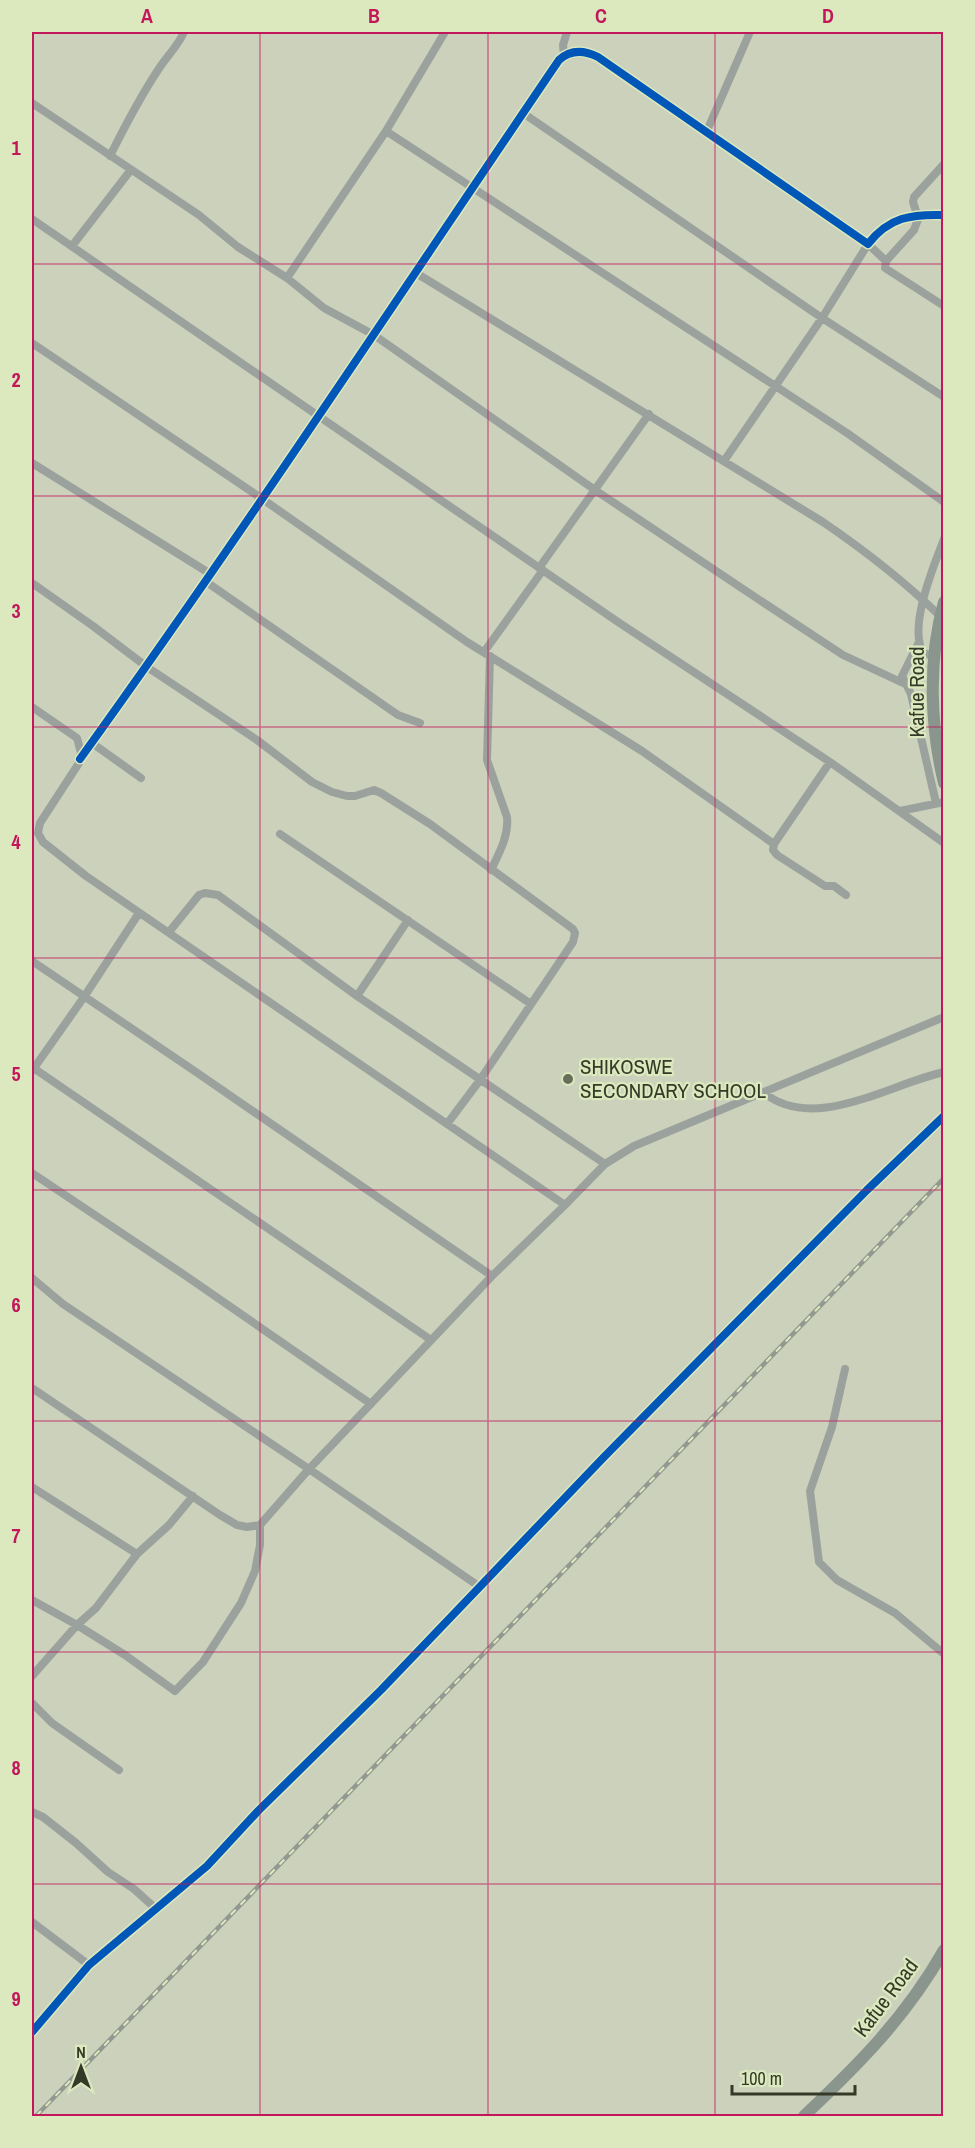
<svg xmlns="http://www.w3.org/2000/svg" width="975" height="2148" viewBox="0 0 975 2148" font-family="'Archivo Narrow',sans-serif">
<rect width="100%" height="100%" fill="#cbd1bb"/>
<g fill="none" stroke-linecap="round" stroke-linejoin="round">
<path stroke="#9ba29d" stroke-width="8" d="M564,55L563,45L567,32
M32,103L199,215L238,247L287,278L324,308L374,335L595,490L758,599L843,655L903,683
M523,113L822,318L944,397
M386,131L847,433L944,502
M706,133L750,32
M110,156C125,126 140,97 158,70C167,56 178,46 184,32
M917,214L913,202L914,197L944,164
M920,214L914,230L886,261L885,268L944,306
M32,219L618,622L830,762L944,843
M72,246L130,171
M416,273L823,522C864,550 904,581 940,616
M287,278L386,131L445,32
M32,343L261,498L467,642L642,751L774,844
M724,461L822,318L868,244L886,261
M32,463L209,573
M539,568L649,414
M205,581L398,715L420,723
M32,583L93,626L147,667L257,740L312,782L332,792L347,796H355L374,790L381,793L430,824L573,929L575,933L573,942L480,1080L447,1124
M919,642L902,676L911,694L936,803
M484,652L543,570
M490,656L487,760L507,817C509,836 499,853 491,870
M935,658L923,652C908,627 934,565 944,539
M32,707L77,738L81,753L79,763L40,823L38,833L43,842L86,876L565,1205L605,1164L634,1146L944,1017
M92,743L141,778
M80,759C245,530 400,294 559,60C571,49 584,50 598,57L868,244C889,217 911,214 944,215
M830,762L774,844L773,850L777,855L825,886H834L846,895
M900,811L944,802
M280,834L531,1004
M169,932L199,895L205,893L218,895L357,996L605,1164
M32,961L196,1072L492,1276
M357,996L408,920
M32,1067L431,1340
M32,1071L84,997L139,913
M763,1092C813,1134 889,1084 944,1072
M32,1173L186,1276L371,1404
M32,1278L63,1304L309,1469L480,1587
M845,1369L832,1427L810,1491L819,1562L837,1580L895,1613L944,1654
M32,1388L220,1515L237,1525L247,1527L260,1525L309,1469L492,1276L565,1205
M32,1487L137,1554
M32,1600L77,1625L125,1655L175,1691L203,1662L241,1603L255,1571L260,1545V1525
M32,1676L77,1625L96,1608L137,1554L169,1525L193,1496
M32,1703L52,1723L119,1770
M32,1812L43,1817L76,1843L108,1872L134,1889L155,1908
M32,1922L89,1965
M32,2032L89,1965L207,1866L259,1810L381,1690L604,1457L867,1190L944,1116"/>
<path stroke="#8a958d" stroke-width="12" d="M944,602C928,659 930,725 944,783
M804,2116C859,2064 906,2017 944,1950"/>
<g stroke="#939991" stroke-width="4.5">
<path id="rail" d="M36,2116L944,1178"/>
</g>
<use href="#rail" stroke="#dce9be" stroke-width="2" stroke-dasharray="7" stroke-linecap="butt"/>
<g stroke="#dce9be" stroke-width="11">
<path id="cycleway" d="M80,759C245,530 400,294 559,60C571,49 584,50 598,57L868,244C889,217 911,214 944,215
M32,2032L89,1965L207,1866L259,1810L381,1690L604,1457L867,1190L944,1116"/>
</g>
<use href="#cycleway" stroke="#0057b8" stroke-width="8"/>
</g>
<path fill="none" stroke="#c2185b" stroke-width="1.5" stroke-opacity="0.55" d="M260,32V2116M488,32V2116M715,32V2116M32,264H944M32,496H944M32,727H944M32,958H944M32,1190H944M32,1421H944M32,1652H944M32,1884H944"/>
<circle fill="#696e5b" stroke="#dce9be" stroke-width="2" cx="568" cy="1079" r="6"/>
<g text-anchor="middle" stroke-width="4.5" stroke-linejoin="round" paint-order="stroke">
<g font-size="21" fill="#343928" stroke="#dce9be">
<text transform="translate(917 692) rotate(-90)" y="7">Kafue Road</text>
<text transform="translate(886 1998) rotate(-53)" y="7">Kafue Road</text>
</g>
<g font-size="21" fill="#343928" stroke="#dce9be" text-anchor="start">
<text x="580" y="1074">SHIKOSWE<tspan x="580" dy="24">SECONDARY SCHOOL</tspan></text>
</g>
</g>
<rect width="975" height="2148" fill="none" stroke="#dce9be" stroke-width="66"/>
<g transform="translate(81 2067)" stroke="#dce9be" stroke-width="4.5" paint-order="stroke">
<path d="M0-4.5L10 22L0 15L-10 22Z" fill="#343928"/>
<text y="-9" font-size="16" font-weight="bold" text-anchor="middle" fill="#343928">N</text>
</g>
<path d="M732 2085v9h123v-9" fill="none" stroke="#343928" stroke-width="3"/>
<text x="741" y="2085" font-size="18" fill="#343928" stroke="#dce9be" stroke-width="4.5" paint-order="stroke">100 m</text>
<rect x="33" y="33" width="909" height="2082" fill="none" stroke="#c2185b" stroke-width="2"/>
<g font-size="20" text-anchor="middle" font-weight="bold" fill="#c2185b">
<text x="147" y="23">A</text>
<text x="374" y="23">B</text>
<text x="601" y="23">C</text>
<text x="828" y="23">D</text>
<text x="16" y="155">1</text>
<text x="16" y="387">2</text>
<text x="16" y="618">3</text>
<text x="16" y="849">4</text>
<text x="16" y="1081">5</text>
<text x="16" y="1312">6</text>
<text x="16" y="1543">7</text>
<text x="16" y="1775">8</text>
<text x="16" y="2006">9</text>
</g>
</svg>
